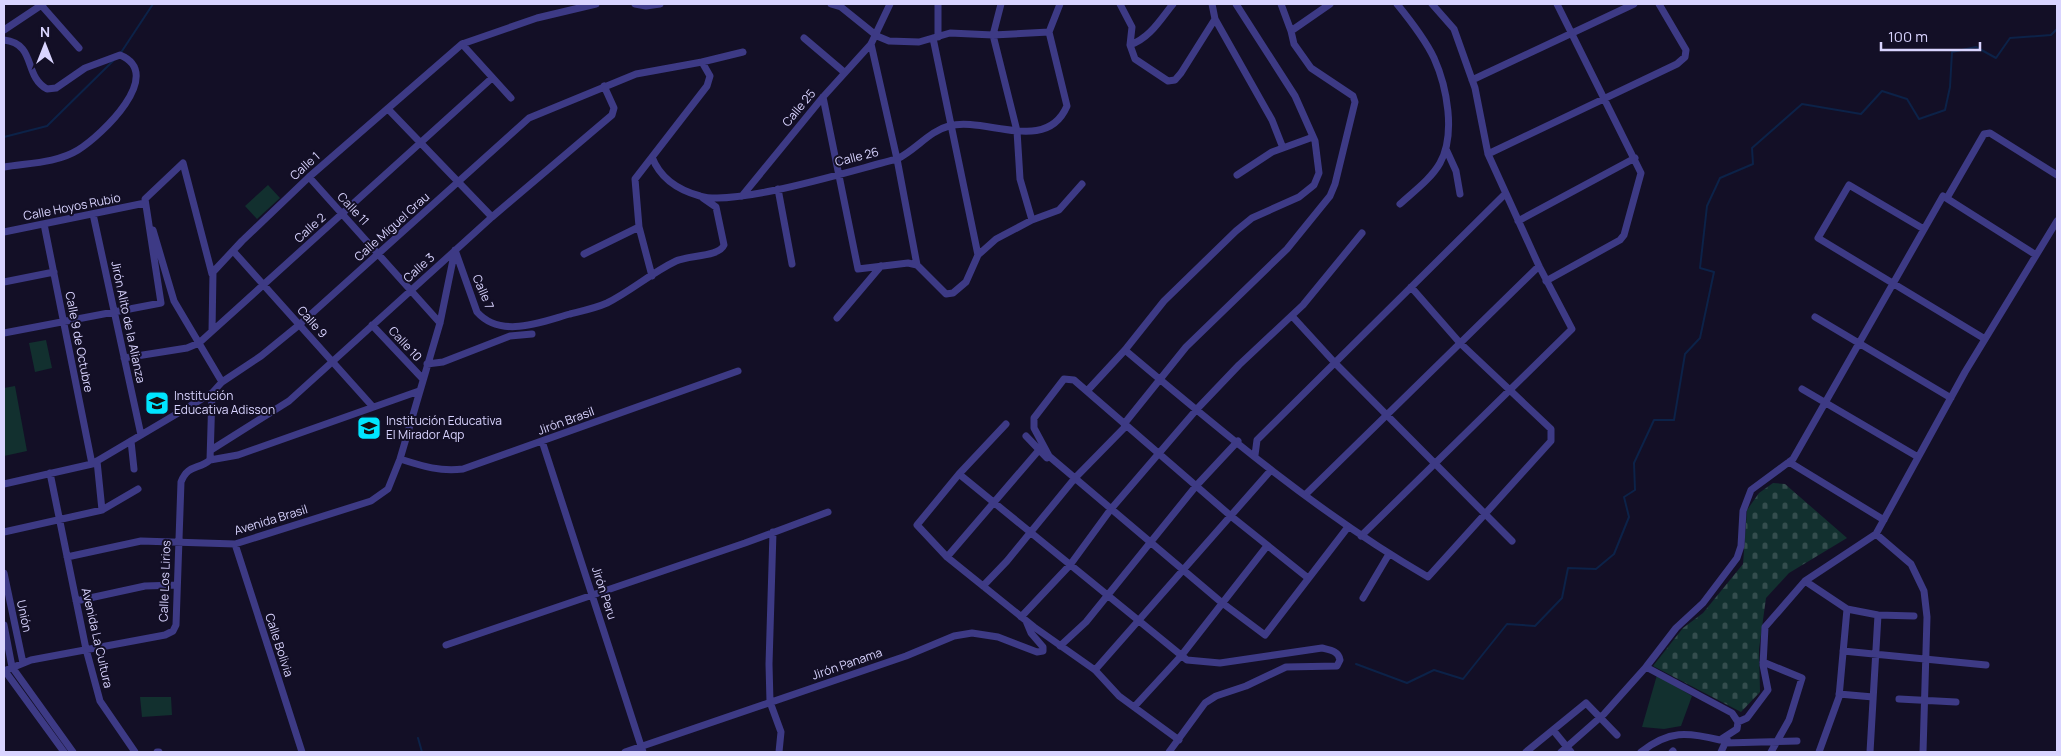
<svg xmlns="http://www.w3.org/2000/svg" width="2061" height="756" viewBox="0 0 2061 756" font-family="Manrope,sans-serif">
<defs>
<pattern id="cemetery-stones" width="16" height="16" patternUnits="userSpaceOnUse" patternTransform="scale(1.25)"><rect width="16" height="16" fill="#12302f"/><path d="M2 7V4a2 2 0 0 1 4 0v3zM10 15v-3a2 2 0 0 1 4 0v3z" fill="#344d4e"/></pattern>
</defs>
<rect width="100%" height="100%" fill="#130f26"/>
<path fill="url(#cemetery-stones)" d="M1773,483L1785,484L1847,538L1789,573L1766,598L1759,649L1760,692L1741,712L1653,666L1683,628L1703,613L1743,564L1747,510L1759,493Z"/>
<path fill="#12302f" d="M268,185L280,198L257,219L245,206Z
M46,340L52,368L35,372L29,343Z
M15,386L27,451L4,456V388Z
M1657,675L1692,696L1681,726L1664,729L1642,727Z
M140,697H171L172,715L142,717Z"/>
<g fill="none" stroke-linecap="round" stroke-linejoin="round">
<path stroke="#0c2248" stroke-width="2" d="M120,54L153,4
M4,137L47,126L113,61
M1356,664L1407,683L1434,670L1463,679L1507,624L1535,626L1562,598L1568,568L1596,569L1614,554L1629,517L1624,497L1635,490L1634,463L1654,420H1674L1685,354L1700,338L1714,272L1700,268L1707,206L1720,178L1753,164L1752,148L1802,104L1861,114L1882,91L1907,99L1919,119L1945,110L1950,87L1952,52L1976,47L1996,58L2010,38L2051,35L2057,29
M418,738L422,752"/>
<path stroke="#3d3a85" stroke-width="7" d="M635,4L646,6L660,4
M831,4L841,7L877,36L889,41L919,42L950,33L993,35L1049,32
M1001,4L993,35L1017,131L1020,179L1032,220
M1120,4L1132,27L1130,45L1135,59L1168,81L1175,80L1181,73L1215,19
M1212,4L1215,19L1272,120L1283,148
M1397,4C1410,20 1425,39 1434,58C1447,87 1456,134 1440,163C1431,179 1413,192 1400,204
M42,6L79,48
M4,30L43,4
M1291,31L1330,4
M938,37V4
M804,38L844,72
M933,38L978,255
M4,40C37,44 23,76 47,89L56,88L85,68L120,55C166,74 102,135 78,150C57,163 28,163 4,167
M462,44L511,98
M871,44L897,159L917,265
M1130,45C1150,38 1160,20 1173,4
M702,62L743,52
M1472,80L1634,4
M823,97L858,269L908,263L917,265L946,294L953,293L966,282L978,255L996,239L1032,220L1059,210L1082,184
M388,109L492,217
M1446,149L1456,171L1460,194
M1488,154L1677,64L1685,57L1686,50L1659,4
M652,157C660,178 678,190 700,196C736,207 856,169 897,159C916,150 929,131 949,126C985,116 1046,155 1067,106L1049,32L1060,4
M1237,175L1272,152L1313,137
M309,177L440,323
M778,189L792,264
M742,196L823,97L871,44L890,4
M1947,198L1984,134L1990,133L2057,175
M93,214L141,435
M1518,221L1635,158
M44,224L92,464
M1922,228L1849,185L1818,238L1985,339
M153,230L174,301L222,382
M4,232L145,203
M455,250L477,312C501,339 541,322 570,314C582,311 596,308 607,303C631,291 651,273 676,261C689,255 719,257 724,245L716,207L703,198
M234,252L373,407
M584,254L639,227
M1546,281L1620,240L1624,235L1641,173L1557,4
M4,282L54,272
M1292,316L1335,363L1512,541
M1815,317L1951,398
M837,318L881,266
M372,325L422,378
M212,331L213,272L242,241L309,177L462,44L537,18L596,4
M4,333L161,303L145,199L183,163L212,274
M1125,350C1221,431 1319,514 1428,577L1551,441V429L1460,343L1411,287
M124,358L187,348L199,343L492,78
M427,364L443,362L510,336L532,334
M1802,389L1918,457
M1087,391L1125,350L1164,301L1236,231L1252,218L1299,197L1314,185L1319,173L1315,141L1295,96L1236,4
M1006,424L959,474L917,525L947,557L1034,627L1095,670L1119,696L1179,740
M1124,424L1186,347L1287,249L1330,196L1335,184L1355,102L1353,96L1311,68L1294,44L1291,31L1281,4
M1026,436L1047,458L1050,457L1221,602L1265,635L1348,527
M131,441L134,469
M542,441L643,752
M211,450L289,401L492,217L612,115L614,108L604,86
M1255,455L1257,440L1505,194
M1049,456L1034,428V418L1064,379L1074,380L1232,517L1308,578
M400,459C422,466 440,472 463,469L738,371
M210,460L238,455L419,391
M97,461L102,510
M1789,462L1884,520
M50,473L86,649L100,701L135,752
M959,474L1187,660L1220,663L1322,648C1330,650 1339,651 1340,660L1337,666L1286,667L1246,686L1216,696L1205,703L1169,752
M4,484L92,464L212,393L222,382L261,356L299,325L529,118L636,74L702,62L710,76L707,86L635,179L639,227L652,276
M1305,495L1539,266
M4,532L102,510L138,489
M773,532L769,664L770,702L781,732L779,752
M1876,534L1911,564L1924,591L1927,617L1923,752
M1361,536L1572,329L1539,266L1488,154L1475,88L1454,29L1432,4
M235,544L302,752
M67,557L141,541L235,544L371,501L388,489L400,459L440,323L455,250
M947,557L1039,450
M4,573L23,663
M1805,581L1847,609L1878,615L1914,616
M983,586L1007,561L1075,478L1126,426
M1363,598L1389,554
M76,601L145,586L177,585
M1021,617L1070,565L1111,509L1197,409L1239,365L1303,305L1362,233
M4,625L12,667L73,752
M446,645L745,543L828,512
M1060,646L1086,622L1196,486L1238,441
M1843,651L1986,665
M1763,662L1802,678L1789,720L1771,752
M1095,670L1271,470
M4,671L31,660L165,635L173,631L176,625L181,482C188,464 198,470 210,460L212,393
M5,671L64,752
M1839,694L1873,697
M1899,699L1956,702
M1134,707L1181,656L1267,546
M1738,722L1747,718L1768,690L1763,665L1765,627L1805,581L1876,534L1965,372L2057,221
M1553,730L1571,752
M1725,743L1797,741
M157,752H159
M625,752L906,656L954,636L972,633L998,637L1037,652L1043,651V647L1031,633L1026,621
M1526,752L1586,703L1617,735
M1561,752L1604,714L1646,667L1676,628L1703,603L1737,558L1741,546L1743,511L1751,490L1793,459L1943,196L2036,255
M1641,752C1669,730 1687,732 1720,740L1737,729L1738,722L1732,713L1646,667
M1672,752L1673,751
M1721,752L1727,739
M1819,752L1839,697L1847,609
M1870,752L1878,615"/>
</g>
<defs>
<g id="school-square" transform="scale(1.25)"><rect x="-9" y="-9" width="18" height="18" rx="4" fill="#00e5ff" stroke="#130f26"/><path d="M0-5L7-2L0 1L-7-2ZM-4 1L0 2.5L4 1V4Q0 6-4 4Z" fill="#111"/></g>
</defs>
<g fill-rule="evenodd">
<use href="#school-square" x="157" y="403"/>
<use href="#school-square" x="369" y="428"/>
</g>
<g text-anchor="middle" stroke-width="4" stroke-linejoin="round" paint-order="stroke">
<g font-size="12" fill="#d9d4ff" stroke="#130f26">
<text transform="translate(799 108) rotate(-50)" y="4">Calle 25</text>
<text transform="translate(857 157) rotate(-14)" y="4">Calle 26</text>
<text transform="translate(305 166) rotate(-42)" y="4">Calle 1</text>
<text transform="translate(72 207) rotate(-11)" y="4">Calle Hoyos Rubio</text>
<text transform="translate(353 209) rotate(47)" y="4">Calle 11</text>
<text transform="translate(392 227) rotate(-42)" y="4">Calle Miguel Grau</text>
<text transform="translate(310 228) rotate(-42)" y="4">Calle 2</text>
<text transform="translate(419 268) rotate(-42)" y="4">Calle 3</text>
<text transform="translate(483 292) rotate(67)" y="4">Calle 7</text>
<text transform="translate(128 322) rotate(78)" y="4">Jirón Alito de la Alianza</text>
<text transform="translate(312 322) rotate(48)" y="4">Calle 9</text>
<text transform="translate(79 342) rotate(79)" y="4">Calle 9 de Octubre</text>
<text transform="translate(405 344) rotate(47)" y="4">Calle 10</text>
<text transform="translate(566 421) rotate(-20)" y="4">Jirón Brasil</text>
<text transform="translate(271 520) rotate(-17)" y="4">Avenida Brasil</text>
<text transform="translate(165 581) rotate(-88)" y="4">Calle Los Lirios</text>
<text transform="translate(604 593) rotate(72)" y="4">Jirón Peru</text>
<text transform="translate(24 616) rotate(78)" y="4">Unión</text>
<text transform="translate(97 638) rotate(77)" y="4">Avenida La Cultura</text>
<text transform="translate(279 645) rotate(72)" y="4">Calle Bolivia</text>
<text transform="translate(847 664) rotate(-19)" y="4">Jirón Panama</text>
</g>
<g font-size="12" fill="#d9d4ff" stroke="#130f26" text-anchor="start">
<text x="174" y="400">Institución<tspan x="174" dy="14">Educativa Adisson</tspan></text>
<text x="386" y="425">Institución Educativa<tspan x="386" dy="14">El Mirador Aqp</tspan></text>
</g>
</g>
<rect width="2061" height="756" fill="none" stroke="#d9d4ff" stroke-width="10"/>
<g transform="translate(45 45)" stroke="#130f26" stroke-width="4" paint-order="stroke">
<path d="M0-4L9 19L0 12L-9 19Z" fill="#d9d4ff"/>
<text y="-8" font-size="14" font-weight="bold" text-anchor="middle" fill="#d9d4ff">N</text>
</g>
<path d="M1881 42v8h99v-8" fill="none" stroke="#d9d4ff" stroke-width="2.5"/>
<text x="1888" y="42" font-size="15" fill="#d9d4ff" stroke="#130f26" stroke-width="4" paint-order="stroke">100 m</text>
</svg>
